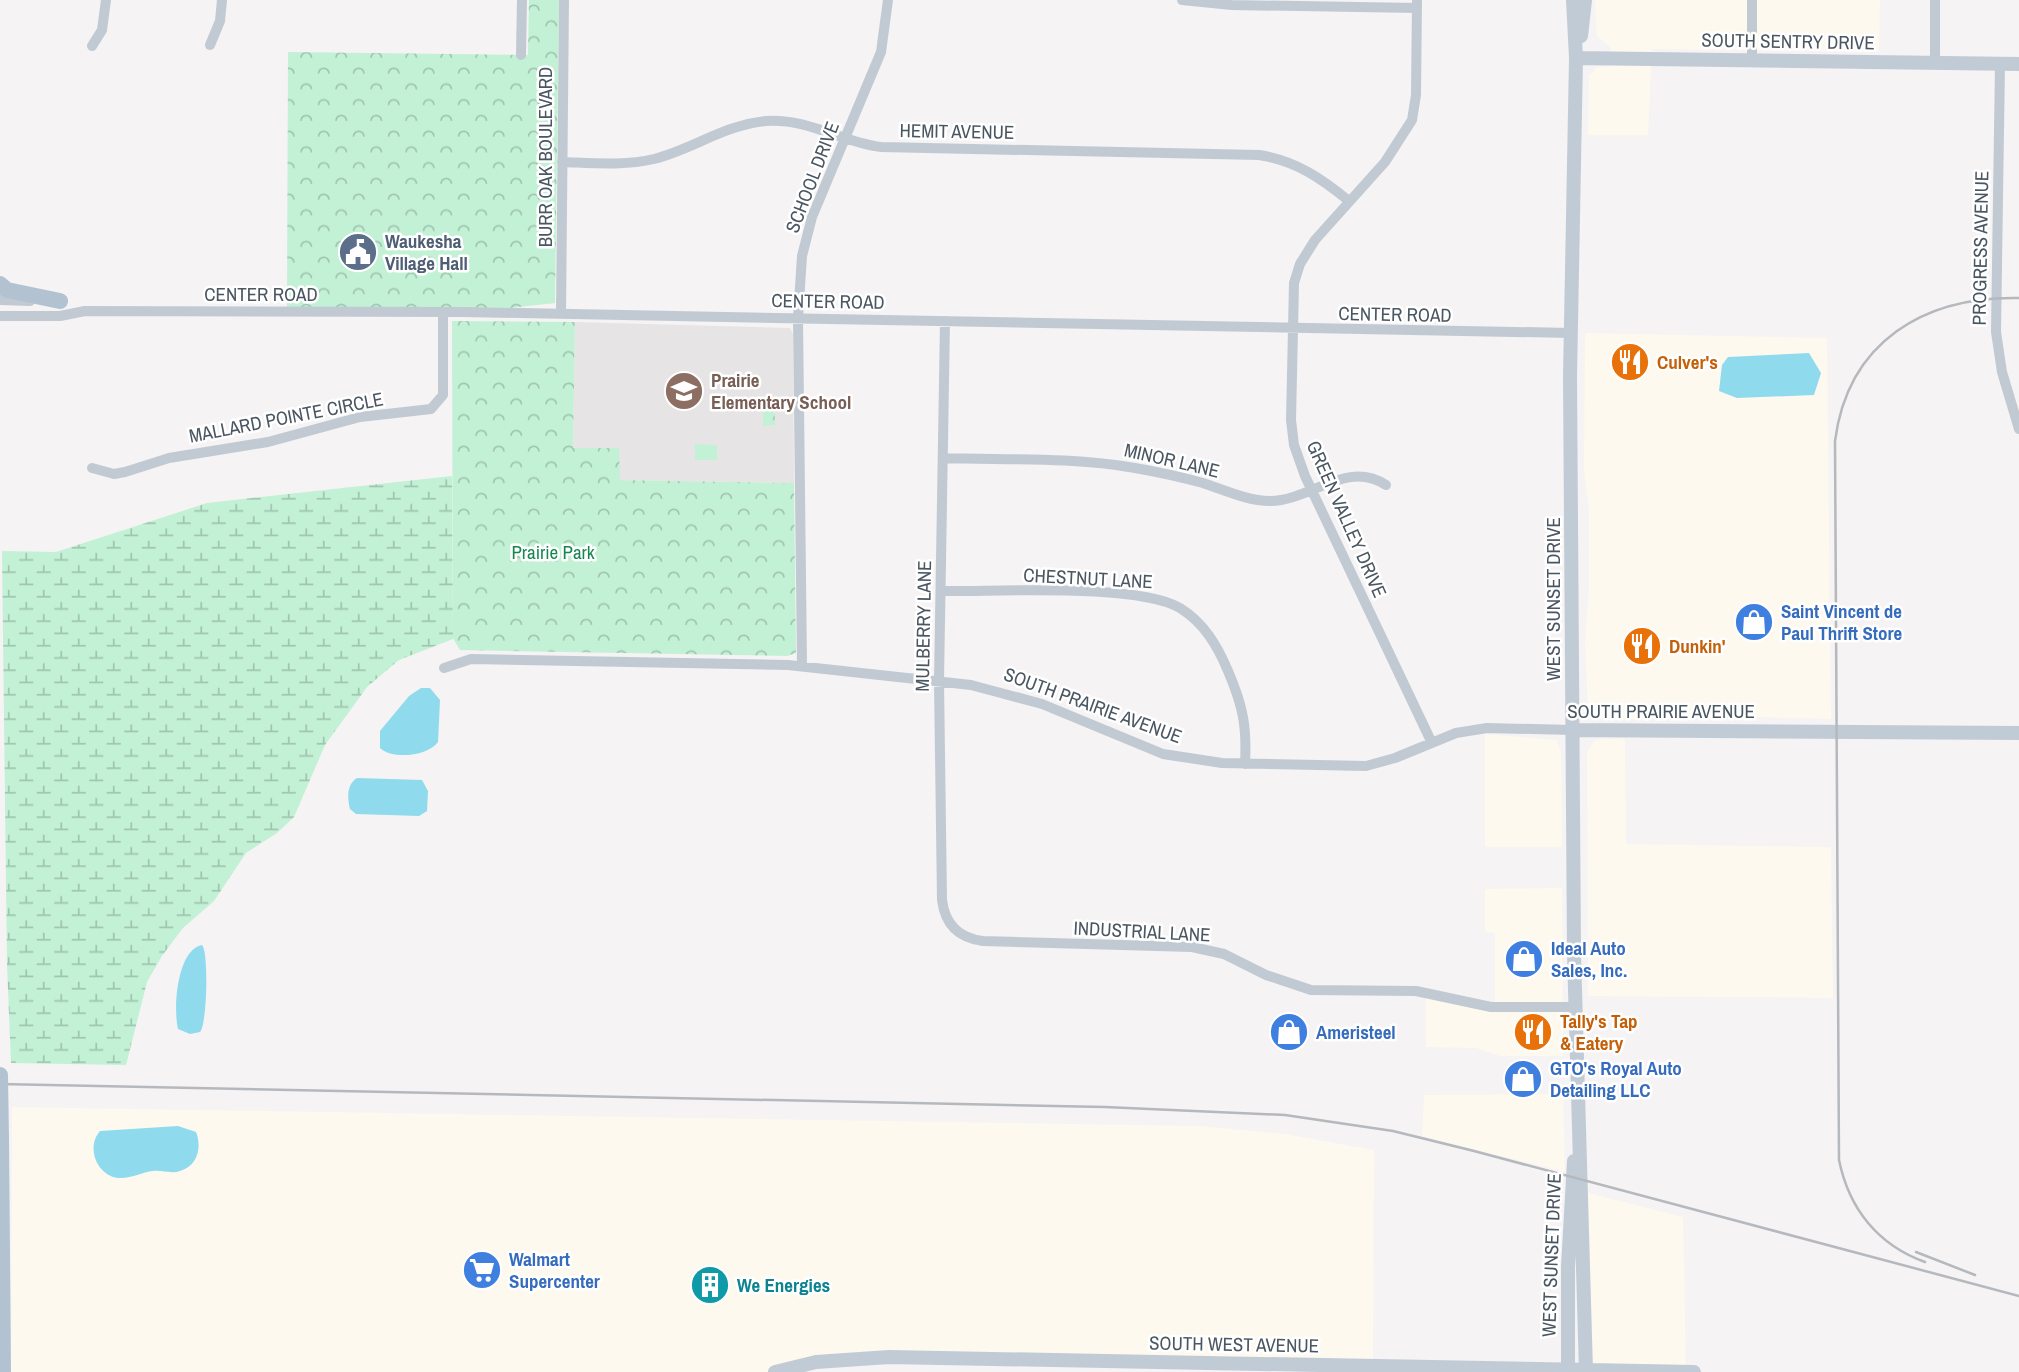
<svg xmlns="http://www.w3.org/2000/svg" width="2019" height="1372" viewBox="0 0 2019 1372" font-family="'Archivo Narrow',sans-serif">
<defs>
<pattern id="forest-crowns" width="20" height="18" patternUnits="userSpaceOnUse" patternTransform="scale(1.75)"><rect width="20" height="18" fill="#c3f1d5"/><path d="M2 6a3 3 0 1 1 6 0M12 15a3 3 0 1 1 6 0" fill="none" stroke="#a0c6b0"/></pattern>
<pattern id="wetland-marsh" width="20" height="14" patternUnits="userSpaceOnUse" patternTransform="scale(1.75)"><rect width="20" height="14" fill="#c3f1d5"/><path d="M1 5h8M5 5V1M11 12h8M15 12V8" fill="none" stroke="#a0c6b0"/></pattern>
</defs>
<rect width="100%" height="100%" fill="#f5f3f3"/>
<path fill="#fdf9ef" d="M1595,0H1880L1879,52L1652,49L1648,135H1588L1589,76L1597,67L1610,66L1611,48L1597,36Z
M1585,333L1827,338L1831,719L1746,717L1606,720L1592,717L1588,712L1585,641L1589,589V510L1584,470Z
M1485,734L1557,740L1561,752L1562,847H1485Z
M1600,739H1625L1626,844L1831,847L1833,998L1588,996L1587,752L1594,741Z
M1562,888L1563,1056H1500L1476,1048L1426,1047V994L1495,1008V933L1485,932V889Z
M1563,1094L1565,1172L1422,1136L1424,1095Z
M12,1107L1199,1126L1285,1134L1374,1150L1373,1364L864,1357L771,1372H11Z
M1588,1193L1683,1217L1686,1372H1593Z"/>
<path fill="#e6e4e5" d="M575,322L790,328L793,334L794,483L619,480L573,448Z"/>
<path fill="#c3f1d5" d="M695,444L717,445V460H695Z"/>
<path fill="url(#forest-crowns)" d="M529,0H559L555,303L502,309L287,307L288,52L528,55Z
M452,321L575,322L573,448H619L620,480L794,483L796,653L787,656L460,650L453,638Z
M763,396H774L775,425L763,426Z"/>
<path fill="url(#wetland-marsh)" d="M452,476L453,639L399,660L367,687L325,745L294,817L277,833L246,853L214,901L183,928L162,956L147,982L126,1065L11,1063L7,965L2,551L56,552L207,503Z"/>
<path fill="#90daee" d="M1809,353L1821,373L1814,395L1737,398L1719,391L1722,365L1728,357Z
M421,688H430L440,700L438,742C428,756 393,760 380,748V731L409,696Z
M357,778L422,780L428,791L427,811L419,816L356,814L350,809C347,797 347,784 357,778Z
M202,945C209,952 207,1025 200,1032L190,1034L178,1029C173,1008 177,950 202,945Z
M178,1126L196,1132C202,1147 198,1166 180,1171C171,1174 162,1170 153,1171C142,1172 133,1178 121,1178C98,1178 85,1148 100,1131Z"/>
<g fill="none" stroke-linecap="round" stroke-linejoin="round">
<path stroke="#c1cad2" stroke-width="10" d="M1182,0L1232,5L1417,8
M1417,0L1416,95L1412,120L1385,162L1315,240L1300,264L1294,283L1291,420L1294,445L1305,476L1431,741
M210,45L220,21L222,0
M92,46L102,30L106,0
M521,55L522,0
M1752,60V0
M1935,63V0
M2000,64L1996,332L2002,372L2019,429
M562,162C592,163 625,166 654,159C693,149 724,125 766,121C808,118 841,142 881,147L1259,155C1296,161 1321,178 1349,201
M0,300L30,301
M561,314L564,0
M0,316H60L85,311L463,312L1571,333
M945,321L939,681L942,900C945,925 959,938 983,941L1192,947L1224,954L1266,975L1311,990L1416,991L1491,1007H1574
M943,458C1007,460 1072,457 1135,468C1158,472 1181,477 1203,483C1224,490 1248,501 1270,501C1311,501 1346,459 1386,485
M92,468L114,474L125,472L169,458L268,442L360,417L431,409L443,395V313
M941,591C996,592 1136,583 1180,608C1204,623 1217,645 1228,671C1243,706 1247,726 1245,764
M802,666L798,318L802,256L812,217L881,52L888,0
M444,668L471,659L788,665L971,685L1042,704L1163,754L1222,763L1366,766L1395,758L1456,733L1487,728L1573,730"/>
<path stroke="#c1cbd6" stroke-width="14" d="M1573,0L1576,58L1570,377L1574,954L1586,1372
M1581,36L1585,0
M1576,58L2019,64
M1573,730L2019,733
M775,1372L816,1362L889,1357L1694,1372
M1568,1372V1267L1574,1161"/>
<path stroke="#b3c2d1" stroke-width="16" d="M0,284L7,290L60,301
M1,1138L3,1372"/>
<path stroke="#b5b8bd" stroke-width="2.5" d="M0,1084L1105,1107L1285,1115L1393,1131L1474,1151L2019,1296
M1916,1252L1975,1275
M1925,1262C1878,1245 1849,1209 1839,1160L1835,441C1848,341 1925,296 2019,298"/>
<path stroke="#b3c2d1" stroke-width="16" d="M0,1075L1,1138"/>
</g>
<defs>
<g id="civic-disc" transform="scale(2.0125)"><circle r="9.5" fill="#5c6f8a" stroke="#fff"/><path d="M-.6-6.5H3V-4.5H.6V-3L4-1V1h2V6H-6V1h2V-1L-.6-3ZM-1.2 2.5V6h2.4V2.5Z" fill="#fff"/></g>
<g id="restaurant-disc" transform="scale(2.0125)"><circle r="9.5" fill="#e8710a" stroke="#fff"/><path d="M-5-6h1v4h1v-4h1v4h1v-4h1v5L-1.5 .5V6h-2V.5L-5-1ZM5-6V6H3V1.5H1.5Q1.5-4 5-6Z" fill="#fff"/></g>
<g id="school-disc" transform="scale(2.0125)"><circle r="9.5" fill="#8d6e63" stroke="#fff"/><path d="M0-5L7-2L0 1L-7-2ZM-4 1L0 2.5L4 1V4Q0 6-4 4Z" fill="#fff"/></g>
<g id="shop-disc" transform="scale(2.0125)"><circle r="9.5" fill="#3f7fe0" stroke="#fff"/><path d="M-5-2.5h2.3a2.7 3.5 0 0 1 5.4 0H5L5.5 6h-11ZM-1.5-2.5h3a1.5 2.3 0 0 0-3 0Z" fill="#fff"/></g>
<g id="supermarket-disc" transform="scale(2.0125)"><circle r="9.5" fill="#3f7fe0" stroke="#fff"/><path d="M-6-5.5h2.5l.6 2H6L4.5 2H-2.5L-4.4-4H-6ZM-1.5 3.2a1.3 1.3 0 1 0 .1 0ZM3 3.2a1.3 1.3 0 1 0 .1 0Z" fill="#fff"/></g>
<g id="building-disc" transform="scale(2.0125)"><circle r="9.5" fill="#0f9aa8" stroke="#fff"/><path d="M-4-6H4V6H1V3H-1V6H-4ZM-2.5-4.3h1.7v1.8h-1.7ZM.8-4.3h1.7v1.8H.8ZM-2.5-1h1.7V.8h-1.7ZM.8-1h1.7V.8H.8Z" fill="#fff"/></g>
</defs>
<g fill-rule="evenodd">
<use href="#civic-disc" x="358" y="252"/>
<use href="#restaurant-disc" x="1630" y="362"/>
<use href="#school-disc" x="684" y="391"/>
<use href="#shop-disc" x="1754" y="622"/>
<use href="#restaurant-disc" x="1642" y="646"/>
<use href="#shop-disc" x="1524" y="959"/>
<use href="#shop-disc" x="1289" y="1032"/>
<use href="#restaurant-disc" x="1533" y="1032"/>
<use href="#shop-disc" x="1523" y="1079"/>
<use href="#supermarket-disc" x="482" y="1270"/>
<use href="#building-disc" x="710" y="1285"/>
</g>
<g text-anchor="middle" stroke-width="5" stroke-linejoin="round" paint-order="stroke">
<g font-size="19" fill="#4a5661" stroke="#fff">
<text transform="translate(1788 41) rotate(1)" y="7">SOUTH SENTRY DRIVE</text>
<text transform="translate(957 131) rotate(1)" y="7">HEMIT AVENUE</text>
<text transform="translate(545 157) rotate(-90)" y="7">BURR OAK BOULEVARD</text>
<text transform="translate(812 177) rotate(-69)" y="7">SCHOOL DRIVE</text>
<text transform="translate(1980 248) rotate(-89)" y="7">PROGRESS AVENUE</text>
<text x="261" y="301">CENTER ROAD</text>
<text transform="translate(828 301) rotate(1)" y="7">CENTER ROAD</text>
<text transform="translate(1395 314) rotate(1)" y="7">CENTER ROAD</text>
<text transform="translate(286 417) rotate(-11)" y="7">MALLARD POINTE CIRCLE</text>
<text transform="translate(1172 460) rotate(13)" y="7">MINOR LANE</text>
<text transform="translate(1347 519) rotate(66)" y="7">GREEN VALLEY DRIVE</text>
<text transform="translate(1088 578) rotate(3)" y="7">CHESTNUT LANE</text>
<text transform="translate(1553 599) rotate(-90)" y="7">WEST SUNSET DRIVE</text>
<text transform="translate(923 626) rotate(-89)" y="7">MULBERRY LANE</text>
<text transform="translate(1093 705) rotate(20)" y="7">SOUTH PRAIRIE AVENUE</text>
<text x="1661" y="718">SOUTH PRAIRIE AVENUE</text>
<text transform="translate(1142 931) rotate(3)" y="7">INDUSTRIAL LANE</text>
<text transform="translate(1551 1255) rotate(-88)" y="7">WEST SUNSET DRIVE</text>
<text transform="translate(1234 1344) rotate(1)" y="7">SOUTH WEST AVENUE</text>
</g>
<g font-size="19" font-weight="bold" fill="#4e5e75" stroke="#fff" text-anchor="start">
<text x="385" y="248">Waukesha<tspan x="385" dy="22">Village Hall</tspan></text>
</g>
<g font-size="19" font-weight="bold" fill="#c56008" stroke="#fff" text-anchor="start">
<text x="1657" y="369">Culver's</text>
<text x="1669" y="653">Dunkin'</text>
<text x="1560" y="1028">Tally's Tap<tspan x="1560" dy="22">&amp; Eatery</tspan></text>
</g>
<g font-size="19" font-weight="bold" fill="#785e54" stroke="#fff" text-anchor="start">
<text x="711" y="387">Prairie<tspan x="711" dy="22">Elementary School</tspan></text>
</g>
<g font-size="19" fill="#17864f" stroke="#fff">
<text x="553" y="559">Prairie Park</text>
</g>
<g font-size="19" font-weight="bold" fill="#366cbe" stroke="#fff" text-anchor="start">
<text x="1781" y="618">Saint Vincent de<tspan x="1781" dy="22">Paul Thrift Store</tspan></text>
<text x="1551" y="955">Ideal Auto<tspan x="1551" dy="22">Sales, Inc.</tspan></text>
<text x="1316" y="1039">Ameristeel</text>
<text x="1550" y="1075">GTO's Royal Auto<tspan x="1550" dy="22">Detailing LLC</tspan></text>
<text x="509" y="1266">Walmart<tspan x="509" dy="22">Supercenter</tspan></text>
</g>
<g font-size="19" font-weight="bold" fill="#0d838f" stroke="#fff" text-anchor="start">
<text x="737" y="1292">We Energies</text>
</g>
</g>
</svg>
